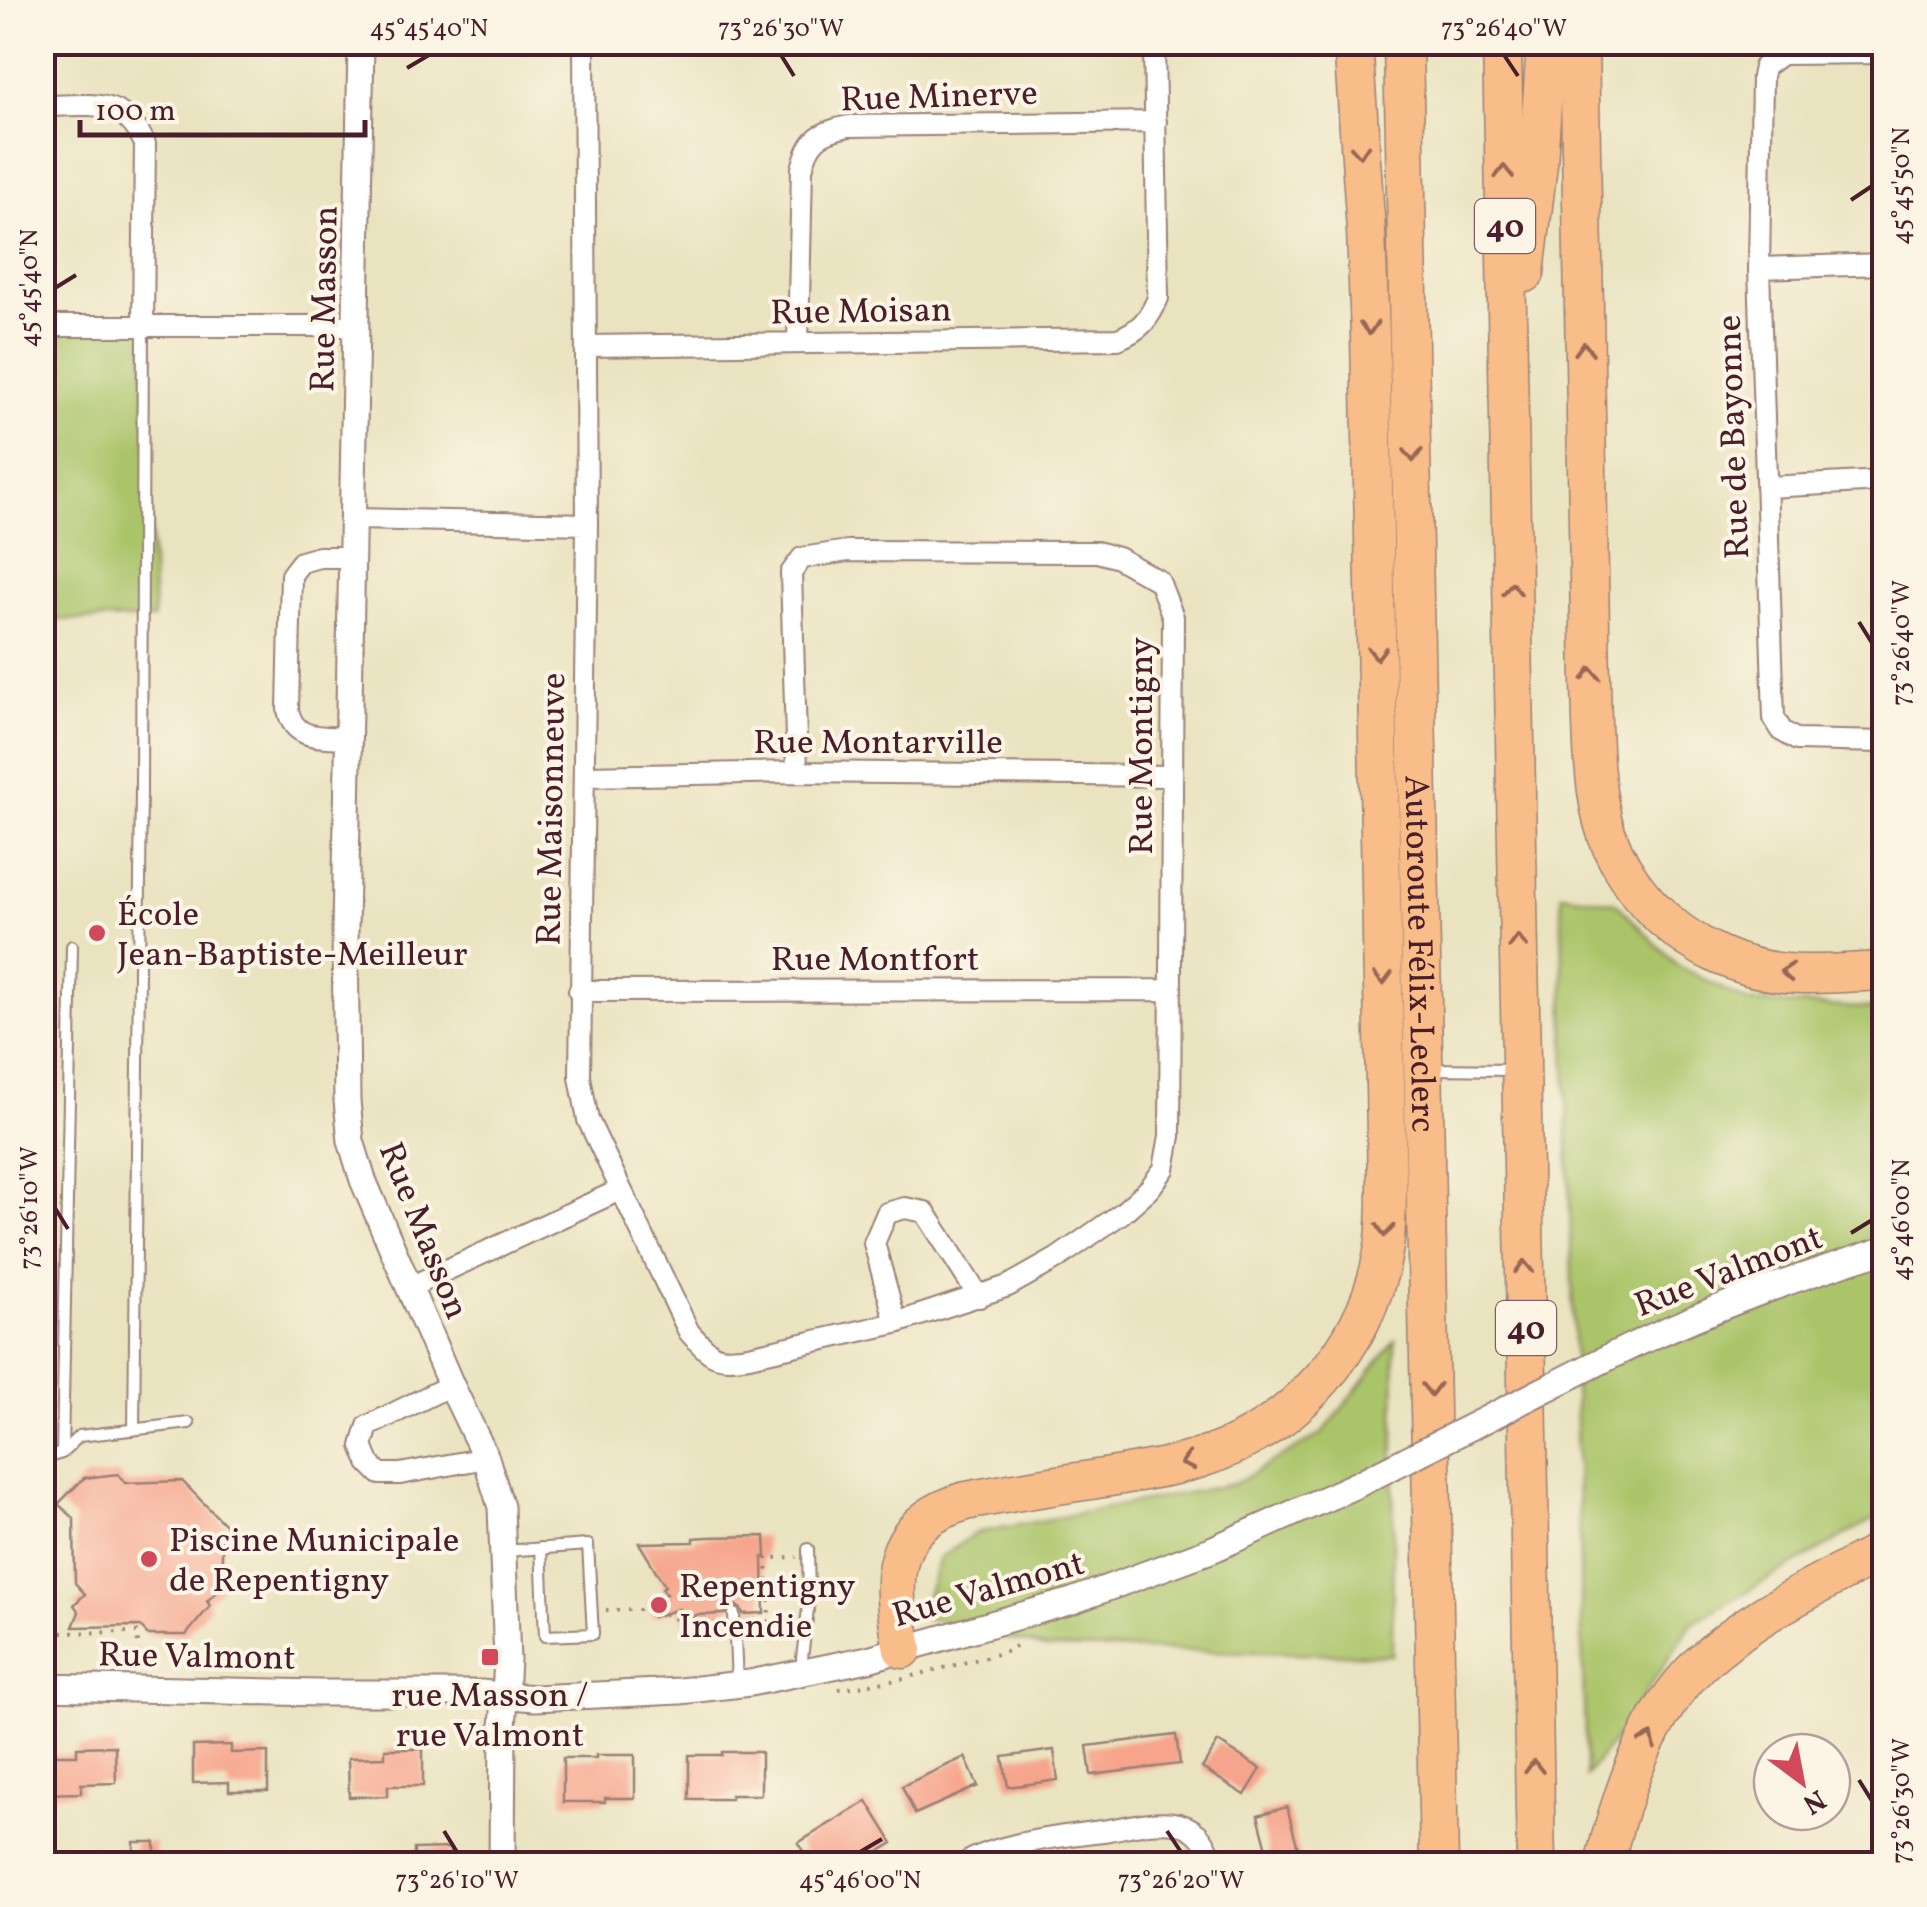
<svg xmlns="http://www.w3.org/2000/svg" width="1927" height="1907" viewBox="0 0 1927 1907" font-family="Vollkorn,serif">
<rect width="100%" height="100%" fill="#fcf5e5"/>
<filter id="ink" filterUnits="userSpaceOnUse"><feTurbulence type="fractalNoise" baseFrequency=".01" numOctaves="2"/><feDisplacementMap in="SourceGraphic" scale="20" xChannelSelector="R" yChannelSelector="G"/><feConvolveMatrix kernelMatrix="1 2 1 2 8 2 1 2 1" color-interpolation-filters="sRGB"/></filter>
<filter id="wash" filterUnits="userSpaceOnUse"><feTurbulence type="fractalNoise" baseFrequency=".0048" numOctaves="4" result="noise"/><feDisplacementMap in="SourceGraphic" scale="40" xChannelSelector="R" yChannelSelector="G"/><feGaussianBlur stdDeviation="2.25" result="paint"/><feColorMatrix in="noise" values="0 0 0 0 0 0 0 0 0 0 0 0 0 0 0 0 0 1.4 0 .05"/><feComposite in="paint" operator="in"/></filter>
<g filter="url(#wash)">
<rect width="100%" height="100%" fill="#eae3c0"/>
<path fill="#aac469" stroke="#7a724a" stroke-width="2.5" d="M143,326L154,619L43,620L42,328Z
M1561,894L1615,902L1677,965L1748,1002L1884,1009V1513L1692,1623L1617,1736L1586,1776Z
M1395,1340L1392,1655L1046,1648L920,1616L940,1558L976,1533L1234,1484L1323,1433Z"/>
<g id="blocks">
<path fill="#f6a48b" d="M118,1474L125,1483L182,1481L230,1530L222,1536V1577L227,1583L207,1601L210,1606L186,1635H148L140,1626L73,1627L79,1612L74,1605L85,1594L75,1583L74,1518L58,1504L84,1478Z
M765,1536L766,1557H763L764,1613L743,1614L741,1609L735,1605L729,1607L725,1614L696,1615L688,1624L679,1609L653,1617L648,1599L666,1594L662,1588L665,1586L639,1543L694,1542V1538L707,1537Z
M1176,1735L1180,1764L1091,1775L1087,1746Z
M1218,1742L1261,1769L1245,1795L1202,1768Z
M231,1745V1753L268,1752V1791H229V1782L193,1783V1746Z
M115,1746L116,1783L81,1784V1793L42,1794V1755H77V1747Z
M385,1749H423V1786H388V1796L349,1797L348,1758L385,1757Z
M1054,1750L1058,1780L1008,1787L1003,1757Z
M722,1752H761V1795H731V1799H689V1755H722Z
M596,1755H635V1798H605V1802H563V1758H596Z
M965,1757L978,1786L915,1814L902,1786Z
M867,1801L893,1843L858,1864H811L798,1843Z
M1287,1807L1300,1856L1271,1864L1258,1815Z
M134,1842H155V1864H134Z
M450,1848V1864H414V1849Z"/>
</g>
</g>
<g filter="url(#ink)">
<use href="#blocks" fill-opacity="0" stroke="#9a8176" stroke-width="2.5"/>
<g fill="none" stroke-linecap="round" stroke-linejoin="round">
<g stroke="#9a8176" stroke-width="14">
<path id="service" d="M1430,1069L1513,1070
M134,1430L141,789L143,326
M62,1453L72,946
M42,1459L62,1453L79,1436L189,1423
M504,1551L588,1545L593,1634L545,1636L541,1548
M734,1614L737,1683
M804,1672L802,1658L809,1601L808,1549"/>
</g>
<g stroke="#9a8176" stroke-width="24">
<path id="minor" d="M584,42L587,524L580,1077L588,1120L689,1332C712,1357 714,1361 749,1356L896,1323L1008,1286L1056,1259L1122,1213L1149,1189L1164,1169L1170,1136L1173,617L1159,581L1118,558L1097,552L848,551L802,558L791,573L797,772
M1884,53L1782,54L1764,67L1762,77L1759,268L1774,718L1782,731L1797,740L1884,742
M42,106C89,106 123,95 145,144L143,326
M1759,268L1884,264
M42,326H358
M798,343L802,169C809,139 819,132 849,126L1156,122
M586,346L1118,339C1140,330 1149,320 1158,298L1154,42
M1766,487L1884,481
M354,519L587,524
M350,738C324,736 293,742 288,709L291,575L301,562L319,557H351
M584,776L797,772L1172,776
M579,991L1171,990
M410,1287L620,1190
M896,1323L874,1243L887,1213L905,1208L925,1212L979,1297
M451,1385L368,1426L362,1446L369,1463L380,1474H400L486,1458
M964,1864C1001,1842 1065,1836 1109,1830C1131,1826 1157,1819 1179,1824C1199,1829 1210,1846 1211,1864"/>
</g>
<g stroke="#9a8176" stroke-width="29">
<path id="tertiary" d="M361,42L345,931L347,1101L351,1141L363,1180L451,1385L486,1458L501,1507L507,1660L503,1729L502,1864
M1609,1357C1698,1313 1790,1279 1884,1250
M42,1687L319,1693H481L534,1698L680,1691L750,1683L868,1659L1072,1601L1211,1550L1356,1485"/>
</g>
<g stroke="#9a8176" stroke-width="41">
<g id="motorway">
<path id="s1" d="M1403,42L1439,1864"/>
<path d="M1502,42L1536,1864"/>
<path d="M1579,42L1591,681C1592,722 1592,764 1599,804C1614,894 1694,964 1785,973C1817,976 1852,972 1884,971"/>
<path d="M1525,273L1538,164L1546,42"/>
<path d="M903,1649C890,1581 886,1524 966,1501C1015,1491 1066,1484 1116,1476C1144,1471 1171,1467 1198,1459C1294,1430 1368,1347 1384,1247C1387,1227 1387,1206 1387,1186L1370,336L1366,231L1353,42"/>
<path d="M1604,1864C1621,1795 1647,1715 1700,1664C1752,1614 1822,1584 1884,1550"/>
</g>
</g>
<path stroke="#9a8176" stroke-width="4" stroke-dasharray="2.5 8" stroke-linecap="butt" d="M42,1133L45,1132
M42,1218H45
M42,1305L45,1306
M606,1610H651
M664,1614L688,1624L722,1623
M746,1622L769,1621L767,1558L797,1557
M51,1633L137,1632L140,1666
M913,1676L1005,1652L1016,1646L1019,1639
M839,1689L904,1679"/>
<use href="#service" stroke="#fff" stroke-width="10"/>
<use href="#minor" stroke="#fff" stroke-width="20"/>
<use href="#tertiary" stroke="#fff" stroke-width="25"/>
<use href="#motorway" stroke="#f8bd89" stroke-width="38"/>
<g stroke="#9a8176" stroke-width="29" stroke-linecap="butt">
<path id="tertiary-bridge" d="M1356,1485L1609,1357"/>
</g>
<use href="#tertiary-bridge" stroke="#fff" stroke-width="25"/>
</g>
<defs><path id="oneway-chevron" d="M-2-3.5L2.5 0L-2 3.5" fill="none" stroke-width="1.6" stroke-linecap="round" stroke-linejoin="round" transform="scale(2.5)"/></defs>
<g stroke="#986655">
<use href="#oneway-chevron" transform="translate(1360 151) rotate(86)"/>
<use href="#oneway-chevron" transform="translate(1504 172) rotate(-91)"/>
<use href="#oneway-chevron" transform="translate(1369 328) rotate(88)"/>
<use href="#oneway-chevron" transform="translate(1584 349) rotate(-91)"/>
<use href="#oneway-chevron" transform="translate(1413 455) rotate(89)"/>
<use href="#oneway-chevron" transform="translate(1512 589) rotate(-91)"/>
<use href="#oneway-chevron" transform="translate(1377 653) rotate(89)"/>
<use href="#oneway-chevron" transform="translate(1591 674) rotate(-92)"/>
<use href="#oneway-chevron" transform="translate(1518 942) rotate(-91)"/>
<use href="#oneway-chevron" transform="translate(1787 972) rotate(-175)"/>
<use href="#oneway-chevron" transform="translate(1383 978) rotate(89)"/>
<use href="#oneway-chevron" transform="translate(1385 1230) rotate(95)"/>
<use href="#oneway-chevron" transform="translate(1524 1267) rotate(-91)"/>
<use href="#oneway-chevron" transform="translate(1431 1389) rotate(89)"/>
<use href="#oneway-chevron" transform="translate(1187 1462) rotate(165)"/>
<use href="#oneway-chevron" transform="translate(1649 1740) rotate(-64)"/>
<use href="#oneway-chevron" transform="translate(1534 1767) rotate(-91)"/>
</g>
</g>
<path fill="none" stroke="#4a1f2b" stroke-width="4" d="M781,55L794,76M1504,55L1518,76M407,68L429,55M1851,200L1872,186M55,288L76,275M1859,622L1872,643M55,1208L68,1229M1851,1233L1872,1220M1859,1780L1872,1801M444,1831L457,1852M1167,1831L1181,1852M860,1852L882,1839"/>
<g fill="#d1495b" stroke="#fcf5e5" stroke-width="4">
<circle cx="97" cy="933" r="10"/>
<circle cx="149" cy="1559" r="10"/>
<circle cx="659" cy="1605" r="10"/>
<rect x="480" y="1647" width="20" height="20" rx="5"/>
</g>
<g text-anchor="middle" stroke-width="8" stroke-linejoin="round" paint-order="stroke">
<g fill="#fcf5e5" stroke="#7f5f63" stroke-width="2.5">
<rect x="1475" y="199" width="60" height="54" rx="8"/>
<rect x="1496" y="1301" width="60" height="54" rx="8"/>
</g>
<g font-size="32" font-weight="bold" fill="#4a1f2b">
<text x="1505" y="237">40</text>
<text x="1526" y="1339">40</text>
</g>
<g font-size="35" fill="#4a1f2b" stroke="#fcf5e5">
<text transform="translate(939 95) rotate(-2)" y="12">Rue Minerve</text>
<text transform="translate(323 299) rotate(-89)" y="12">Rue Masson</text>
<text transform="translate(861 310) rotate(-1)" y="12">Rue Moisan</text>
<text transform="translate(1732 437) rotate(-92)" y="12">Rue de Bayonne</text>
<text x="878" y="753">Rue Montarville</text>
<text transform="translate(1140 746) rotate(-90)" y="12">Rue Montigny</text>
<text transform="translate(550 809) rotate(-89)" y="12">Rue Maisonneuve</text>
<text dy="12" stroke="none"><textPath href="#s1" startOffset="912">Autoroute Félix-Leclerc</textPath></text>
<text x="875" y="970">Rue Montfort</text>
<text transform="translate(425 1230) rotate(68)" y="12">Rue Masson</text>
<text transform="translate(1728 1270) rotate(-21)" y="12">Rue Valmont</text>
<text transform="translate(988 1588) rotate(-16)" y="12">Rue Valmont</text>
<text transform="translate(197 1655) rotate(1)" y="12">Rue Valmont</text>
</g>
<g font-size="35" fill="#4a1f2b" stroke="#fcf5e5" text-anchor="start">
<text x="117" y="925">École<tspan x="117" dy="40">Jean-Baptiste-Meilleur</tspan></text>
<text x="169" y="1551">Piscine Municipale<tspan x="169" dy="40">de Repentigny</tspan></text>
<text x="679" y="1597">Repentigny<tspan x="679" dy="40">Incendie</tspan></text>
<text x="490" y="1706" text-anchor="middle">rue Masson /<tspan x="490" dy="40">rue Valmont</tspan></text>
</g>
</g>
<rect width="1927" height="1907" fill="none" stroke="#fcf5e5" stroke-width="110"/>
<g transform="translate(1802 1782) rotate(148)"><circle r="48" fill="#fcf5e5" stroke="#b59f9b" stroke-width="2.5"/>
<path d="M0-8L18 38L0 25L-18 38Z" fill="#d1495b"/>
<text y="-15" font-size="28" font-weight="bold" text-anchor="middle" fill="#4a1f2b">N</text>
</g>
<path d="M80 120v15h285v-15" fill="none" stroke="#4a1f2b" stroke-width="5"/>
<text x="95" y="120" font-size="30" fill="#4a1f2b" stroke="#fcf5e5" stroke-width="8" paint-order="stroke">100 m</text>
<rect x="55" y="55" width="1817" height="1797" fill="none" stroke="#4a1f2b" stroke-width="4"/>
<g font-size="25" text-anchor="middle" fill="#4a1f2b">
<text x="429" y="36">45°45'40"N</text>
<text x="781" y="36">73°26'30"W</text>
<text x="1504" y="36">73°26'40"W</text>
<text transform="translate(1900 186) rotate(-90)" y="9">45°45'50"N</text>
<text transform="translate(28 288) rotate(-90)" y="9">45°45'40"N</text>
<text transform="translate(1900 643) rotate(-90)" y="9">73°26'40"W</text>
<text transform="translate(28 1208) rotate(-90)" y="9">73°26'10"W</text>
<text transform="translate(1900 1220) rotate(-90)" y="9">45°46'00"N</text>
<text transform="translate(1900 1801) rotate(-90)" y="9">73°26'30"W</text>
<text x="457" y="1888">73°26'10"W</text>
<text x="860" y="1888">45°46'00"N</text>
<text x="1181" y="1888">73°26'20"W</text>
</g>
</svg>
